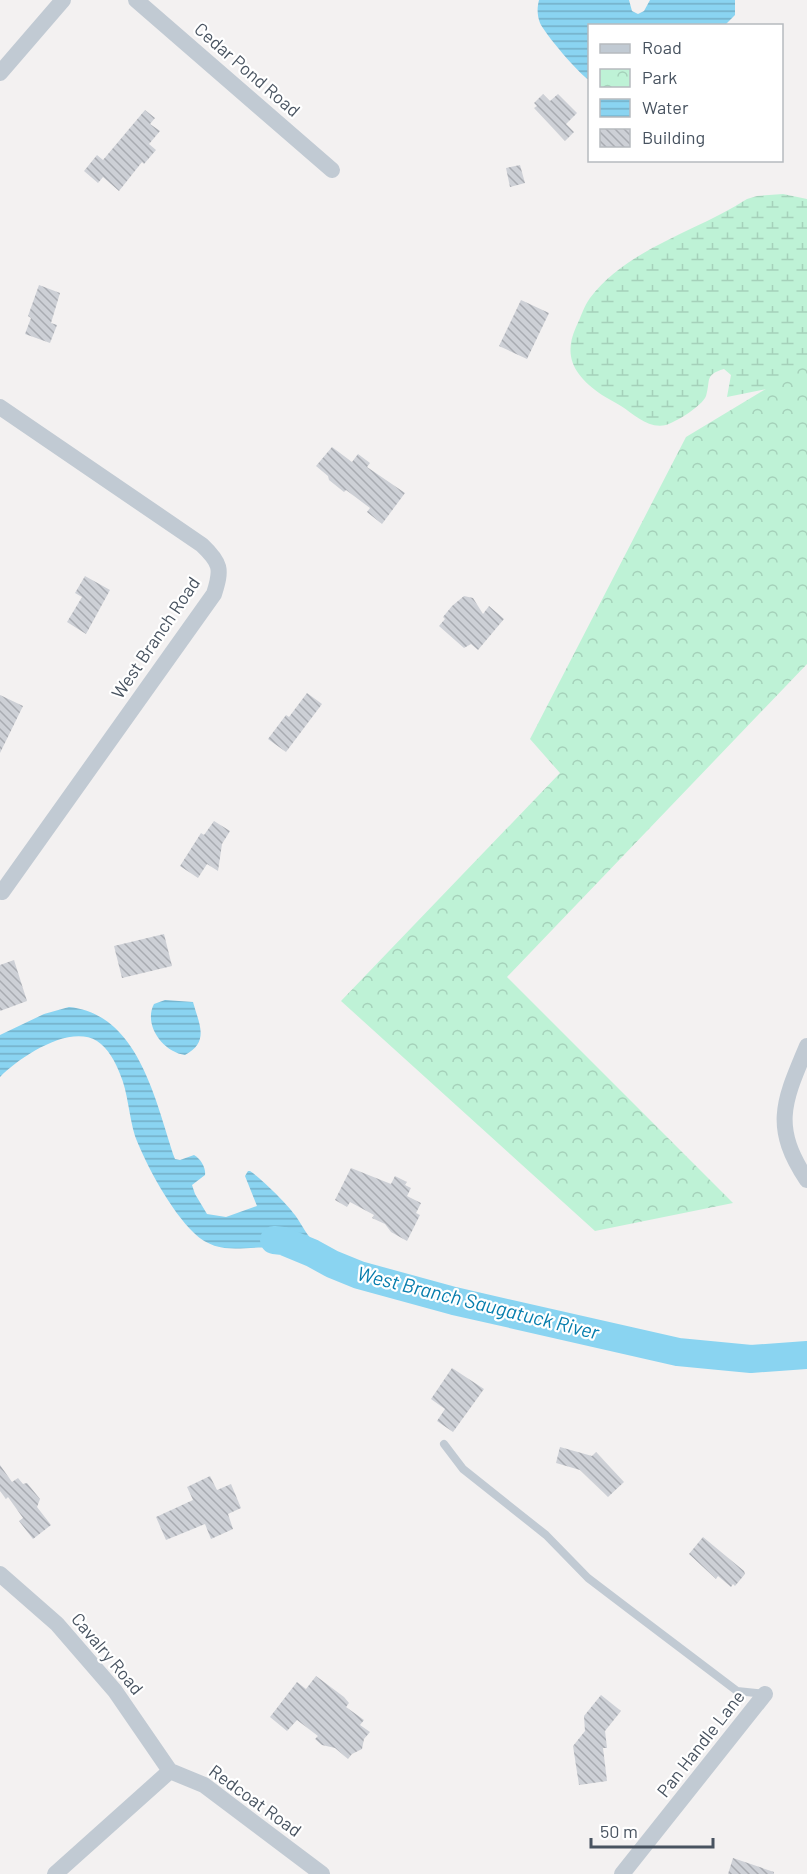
<svg xmlns="http://www.w3.org/2000/svg" width="807" height="1874" viewBox="0 0 807 1874" font-family="Barlow,sans-serif">
<defs>
<pattern id="wetland-marsh" width="20" height="14" patternUnits="userSpaceOnUse" patternTransform="scale(1.5)"><rect width="20" height="14" fill="#bef2d6"/><path d="M1 5h8M5 5V1M11 12h8M15 12V8" fill="none" stroke="#a5d1ba"/></pattern>
<pattern id="park-crowns" width="20" height="18" patternUnits="userSpaceOnUse" patternTransform="scale(1.5)"><rect width="20" height="18" fill="#bef2d6"/><path d="M2 6a3 3 0 1 1 6 0M12 15a3 3 0 1 1 6 0" fill="none" stroke="#a5d1ba"/></pattern>
<pattern id="water-rules" width="6" height="5" patternUnits="userSpaceOnUse" patternTransform="scale(1.5)"><rect width="6" height="5" fill="#8ad4f1"/><path d="M0 2.5h6" fill="none" stroke="#73afc7"/></pattern>
<pattern id="building-back-hatch" width="6" height="6" patternUnits="userSpaceOnUse" patternTransform="scale(1.5)"><rect width="6" height="6" fill="#cdd0d6"/><path d="M-1 5l2 2M0 0l6 6M5-1l2 2" fill="none" stroke="#a8abb1"/></pattern>
</defs>
<rect width="100%" height="100%" fill="#f3f1f1"/>
<path fill="url(#wetland-marsh)" d="M783,194L807,199V381L727,397L731,375L724,369C704,375 711,380 706,396C702,406 676,422 666,425C648,429 635,415 621,406C615,402 608,399 602,395C576,377 562,358 576,327C581,317 584,306 590,298C628,248 696,232 747,199L757,196Z"/>
<path fill="url(#park-crowns)" d="M807,364V664L507,977L733,1203L595,1231L341,1001L560,773L530,739L686,437Z"/>
<path fill="url(#water-rules)" d="M539,0H629L632,11L638,14L644,11L650,0H735V15L725,25L590,26L589,80C579,74 545,34 540,23C537,15 537,8 539,0Z
M165,1000L193,1002C199,1024 210,1042 185,1055C163,1052 143,1025 154,1004Z
M69,1007C140,1014 156,1104 175,1159L180,1160L194,1155C201,1159 206,1168 205,1175L192,1185L195,1194L207,1214L226,1217L257,1206L245,1176L248,1171H250C263,1180 286,1203 295,1215C304,1228 306,1235 318,1246L305,1260C297,1256 289,1251 280,1249C248,1243 221,1259 194,1233C171,1211 146,1165 135,1136C129,1117 128,1092 120,1074C116,1063 108,1048 97,1041C69,1024 20,1057 0,1077V1035L44,1014Z"/>
<g fill="none" stroke-linecap="round" stroke-linejoin="round">
<path stroke="#8ad4f1" stroke-width="28" d="M274,1240L283,1241L312,1253L332,1264L359,1275L454,1301L678,1352L751,1359L807,1355"/>
</g>
<path fill="url(#building-back-hatch)" d="M543,94L550,101L558,94L577,113L566,124L574,132L565,141L534,108L537,106L534,103Z
M145,110L155,118L150,124L160,131L149,144L156,150L144,164L142,162L119,191L103,177L98,183L84,171L97,155L103,160Z
M520,165L525,183L510,187L506,168Z
M39,285L60,293L51,323L57,325L50,343L25,334L31,318L28,316Z
M521,300L549,313L527,359L499,346Z
M332,447L352,462L358,454L370,463L367,467L405,493L382,524L367,512L370,508L346,490L344,492L329,480L328,476L316,466Z
M85,576L110,590L86,634L67,622L82,597L75,593Z
M464,596L473,598L483,614L489,606L504,619L478,650L471,644L464,648L439,626L445,619L443,617L452,606Z
M307,693L322,704L286,752L268,739L286,715L289,717Z
M0,695L23,706L0,753Z
M214,821L230,831L222,844L218,871L207,864L198,878L180,866L201,833L204,835Z
M164,934L172,966L122,978L114,946Z
M14,960L27,1001L0,1011V965Z
M351,1168L391,1184L395,1176L407,1182L405,1185L411,1188L407,1196L421,1203L416,1213L420,1215L407,1241L391,1232L385,1224L372,1218L374,1215L350,1202L347,1207L335,1200Z
M452,1368L484,1389L453,1432L437,1421L445,1409L431,1399Z
M560,1447L592,1456L596,1452L624,1482L608,1497L580,1470L556,1463Z
M0,1465L12,1482L18,1478L23,1484L27,1483L40,1499L37,1507L51,1525L33,1539L19,1521L23,1518L8,1497L6,1499L0,1491Z
M210,1476L217,1490L231,1484L241,1508L228,1514L233,1529L211,1539L205,1524L166,1540L156,1517L193,1500L187,1487Z
M703,1537L744,1571L745,1574L735,1586L733,1584L731,1587L718,1576L716,1579L689,1554Z
M316,1676L344,1697L349,1703L346,1707L364,1720L360,1725L370,1732L364,1739L362,1749L352,1754L348,1759L335,1748L322,1745L315,1739L318,1736L297,1720L287,1731L270,1717L297,1682L306,1689Z
M601,1695L621,1711L605,1731L607,1748H603L607,1781L579,1785L573,1746L585,1731L584,1716Z
M733,1858L774,1872V1874H728Z"/>
<g fill="none" stroke-linecap="round" stroke-linejoin="round">
<path stroke="#c1cad3" stroke-width="8" d="M444,1444L463,1469L546,1535L588,1578L634,1613L737,1691L765,1694"/>
<path stroke="#c1cad3" stroke-width="16" d="M136,0L332,170
M0,73L63,0
M0,407L202,545C221,563 222,569 214,594L2,892
M807,1046C784,1101 771,1126 807,1180
M0,1574L57,1624L115,1691L170,1771
M170,1771L204,1785L322,1874
M55,1874L170,1771
M622,1874L765,1694"/>
</g>
<g text-anchor="middle" stroke-width="4.5" stroke-linejoin="round" paint-order="stroke">
<g font-size="18" fill="#485360" stroke="#fff">
<text transform="translate(247 70) rotate(41)" y="6">Cedar Pond Road</text>
<text transform="translate(156 638) rotate(-56)" y="6">West Branch Road</text>
<text transform="translate(107 1654) rotate(50)" y="6">Cavalry Road</text>
<text transform="translate(701 1744) rotate(-52)" y="6">Pan Handle Lane</text>
<text transform="translate(255 1801) rotate(36)" y="6">Redcoat Road</text>
</g>
<g font-size="20" font-style="italic" fill="#067dad" stroke="#fff">
<text transform="translate(478 1303) rotate(14)" y="7">West Branch Saugatuck River</text>
</g>
</g>
<rect x="588" y="24" width="195" height="138" fill="#ffffff" stroke="#b6babf" stroke-width="1.5"/>
<rect x="600" y="44" width="30" height="9" fill="#c1cad3" stroke="#b6babf" stroke-width="1.5"/>
<text x="642" y="54" font-size="18" fill="#485360">Road</text>
<rect x="600" y="69" width="30" height="18" fill="url(#park-crowns)" stroke="#b6babf" stroke-width="1.5"/>
<text x="642" y="84" font-size="18" fill="#485360">Park</text>
<rect x="600" y="99" width="30" height="18" fill="url(#water-rules)" stroke="#b6babf" stroke-width="1.5"/>
<text x="642" y="114" font-size="18" fill="#485360">Water</text>
<rect x="600" y="129" width="30" height="18" fill="url(#building-back-hatch)" stroke="#b6babf" stroke-width="1.5"/>
<text x="642" y="144" font-size="18" fill="#485360">Building</text>
<path d="M591 1838v9h122v-9" fill="none" stroke="#485360" stroke-width="3"/>
<text x="600" y="1838" font-size="18" fill="#485360" stroke="#ffffff" stroke-width="4.5" paint-order="stroke">50 m</text>
</svg>
